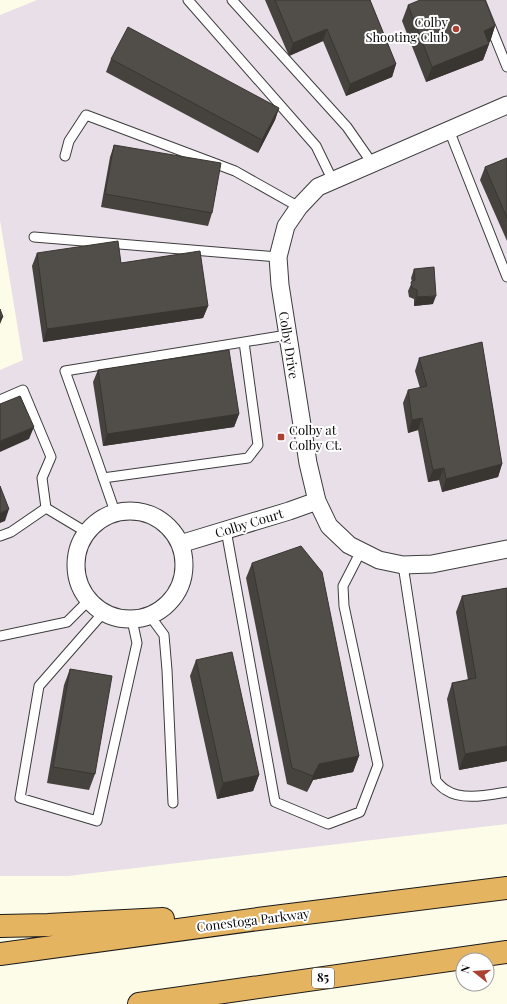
<svg xmlns="http://www.w3.org/2000/svg" width="507" height="1004" viewBox="0 0 507 1004" font-family="'Playfair Display',serif">
<rect width="100%" height="100%" fill="#fdfce9"/>
<path fill="#e8dfe8" d="M37,0H507V824L68,876H0V370L23,360L0,220V15Z"/>
<g fill="none" stroke-linecap="round" stroke-linejoin="round">
<g stroke="#3d3d3d" stroke-width="11">
<path id="service" d="M188,0L316,146L333,181
M232,0L347,127L372,163
M480,0L507,67
M449,130L507,277
M65,156L69,141L86,115L235,171L299,207
M34,237L278,257
M0,400L23,390L51,457L42,478L46,508
M103,478L248,458L258,445L244,342
M46,508L86,532
M115,512L97,460L65,371L287,335
M226,530L275,802L328,824L360,812L378,765L344,606L343,586L361,551
M0,536L11,532L46,508
M403,565L436,781C439,784 442,788 446,790C462,801 488,795 507,792
M103,613L39,686L20,798L97,821L137,643L132,620
M150,616L164,635L167,670L173,803
M0,636L67,622L88,601"/>
</g>
<g stroke="#3d3d3d" stroke-width="19">
<path id="minor" d="M507,105L318,187L299,207L286,226L278,257L280,285L308,463L317,501L329,526L349,545L379,560L403,565L432,564L507,549
M76 565a54 54 0 1 1 108 0a54 54 0 1 1-108 0Z
M180,544L289,511L317,501"/>
</g>
<g stroke="#1b1b1b" stroke-width="24">
<path id="motorway" d="M0,926L48,925L163,919
M0,954L258,919L507,888
M139,1004L507,952"/>
</g>
<use href="#service" stroke="#fff" stroke-width="9"/>
<use href="#minor" stroke="#fff" stroke-width="17"/>
<use href="#motorway" stroke="#e5b460" stroke-width="22"/>
</g>
<path fill="#46423e" d="M265,0H370L396,64L392,77L346,96L323,41L289,56Z
M408,5L495,26L490,42L488,43L489,44L483,60L426,82L402,21Z
M111,59L279,108L275,120L258,153L106,72Z
M114,145L212,213L208,226L101,207L110,157Z
M507,158V241L480,180L485,167Z
M37,253L121,263L208,306L203,318L43,342L32,266Z
M414,269L433,304L414,306V299L409,297L408,291L412,282L411,278Z
M419,358L502,464L498,477L442,492L439,480L428,482L418,430L408,433L403,403L408,390L420,388L415,371Z
M98,370L239,414L234,427L103,446L93,382Z
M252,563L359,756L353,772L313,780L307,792L287,784L246,578Z
M507,588V761L459,770L447,699L452,683L468,680L456,612L462,596Z
M196,660L259,775L253,791L217,799L190,676Z
M70,669L95,774L89,790L47,783L64,685Z"/>
<path fill="#393632" d="M495,26L490,42L478,47L484,31Z
M327,29L323,41L289,56L293,43Z
M489,44L483,60L426,82L432,67Z
M396,64L392,77L346,96L350,84Z
M279,108L275,120L258,153L262,140Z
M436,296L433,304L414,306L417,297Z
M208,306L203,318L43,342L47,329Z
M3,317L0,324V318Z
M239,414L234,427L103,446L107,434Z
M422,418L418,430L408,433L412,420Z
M34,427L29,439L0,452V441Z
M502,464L498,477L442,492L446,479Z
M444,468L439,480L428,482L433,470Z
M9,509L5,521L0,523V513Z
M507,746V761L459,770L465,754Z
M359,756L353,772L313,780L307,792L313,776L319,764Z
M259,775L253,791L217,799L223,783Z"/>
<path fill="#514d48" stroke="#393632" d="M275,0H370L396,64L350,84L327,29L293,43Z
M420,0H485L495,26L484,31L489,44L432,67L408,5Z
M128,27L279,108L262,140L111,59Z
M114,145L221,163L212,213L105,194Z
M507,158V218L485,167Z
M118,241L121,263L200,251L208,306L47,329L37,253Z
M434,267L436,296L417,297V290L412,288L411,282L415,280L414,269Z
M0,309L3,317L0,318Z
M482,342L502,464L446,479L444,468L433,470L422,418L412,420L408,390L427,386L419,358Z
M229,350L239,414L107,434L98,370Z
M20,396L34,427L0,441V404Z
M0,486L9,509L0,513Z
M301,546L322,572L359,756L319,764L313,776L292,768L252,563Z
M507,588V746L465,754L452,683L476,678L462,596Z
M232,652L259,775L223,783L196,660Z
M70,669L112,676L95,774L53,767Z"/>
<g fill="#aa4132" stroke="#fff" stroke-width="1.5">
<circle cx="456" cy="29" r="4"/>
<rect x="277" y="433" width="8" height="8" rx="2"/>
</g>
<g text-anchor="middle" stroke-width="4" stroke-linejoin="round" paint-order="stroke">
<rect fill="#fff" stroke="#545454" stroke-width="1" x="312" y="968" width="22" height="20" rx="3"/>
<g font-size="12" font-weight="bold" fill="#0a0a0a">
<text x="323" y="982">85</text>
</g>
<g font-size="13" fill="#0a0a0a" stroke="#fff" text-anchor="end">
<text x="448" y="27">Colby<tspan x="448" dy="15">Shooting Club</tspan></text>
<text x="289" y="435" text-anchor="start">Colby at<tspan x="289" dy="15">Colby Ct.</tspan></text>
</g>
<g font-size="13" fill="#0a0a0a" stroke="#fff">
<text transform="translate(289 345) rotate(81)" y="5">Colby Drive</text>
<text transform="translate(249 523) rotate(-17)" y="5">Colby Court</text>
<text transform="translate(253 920) rotate(-7)" y="5">Conestoga Parkway</text>
</g>
</g>
<g transform="translate(475 972) rotate(287)"><circle r="19" fill="#ffffff" stroke="#9d9d9d"/>
<path d="M0-3L7 15L0 10L-7 15Z" fill="#aa4132"/>
<text y="-6" font-size="11" font-weight="bold" text-anchor="middle" fill="#0a0a0a">N</text>
</g>
</svg>
